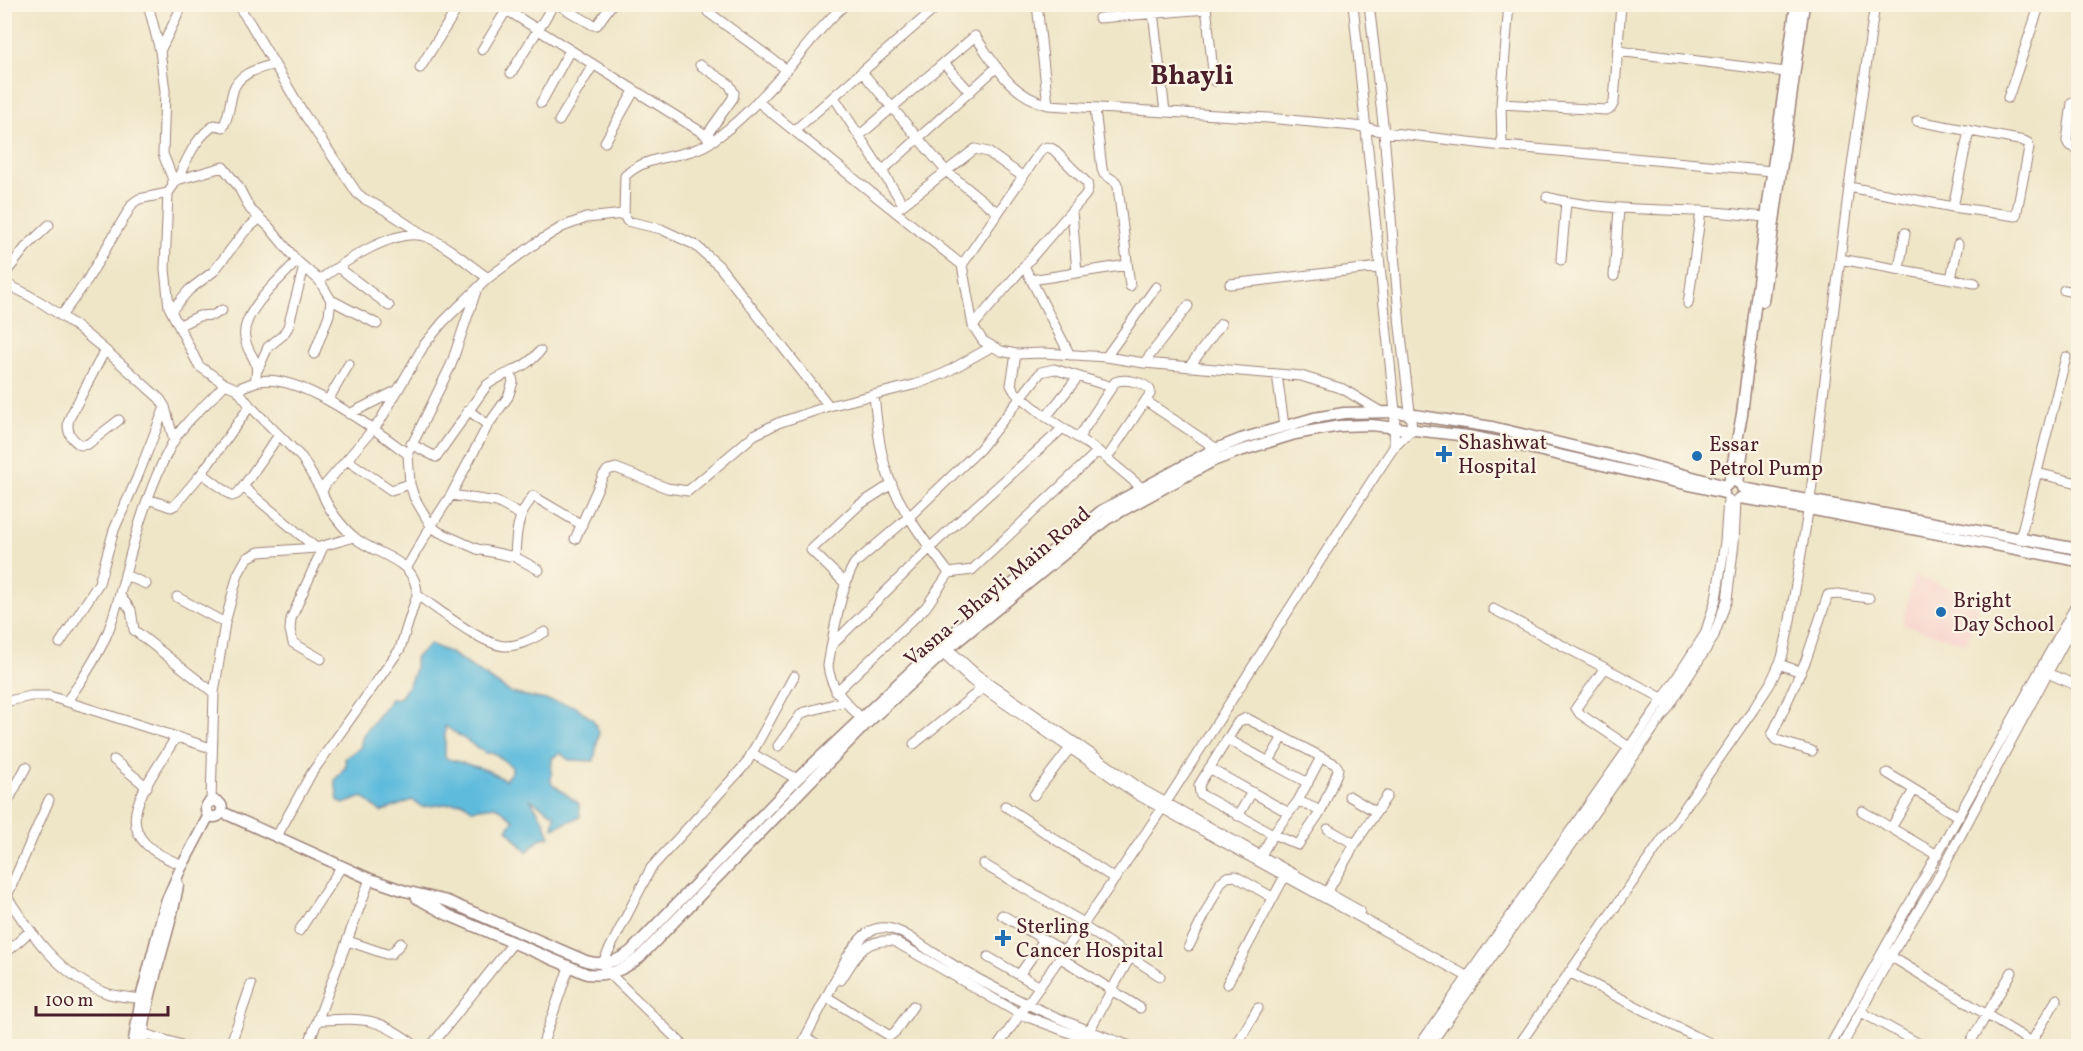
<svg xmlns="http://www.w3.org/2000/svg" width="2083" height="1051" viewBox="0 0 2083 1051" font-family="Vollkorn,serif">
<rect width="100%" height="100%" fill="#fcf5e5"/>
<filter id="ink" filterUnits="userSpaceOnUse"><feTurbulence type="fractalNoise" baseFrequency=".0167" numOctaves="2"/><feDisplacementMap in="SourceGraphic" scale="12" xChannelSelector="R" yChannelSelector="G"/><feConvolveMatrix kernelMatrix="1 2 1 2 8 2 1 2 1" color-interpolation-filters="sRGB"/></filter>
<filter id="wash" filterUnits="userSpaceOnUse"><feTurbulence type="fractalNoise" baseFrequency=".008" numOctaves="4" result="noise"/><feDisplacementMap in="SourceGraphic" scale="24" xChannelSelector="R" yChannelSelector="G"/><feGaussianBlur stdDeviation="1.35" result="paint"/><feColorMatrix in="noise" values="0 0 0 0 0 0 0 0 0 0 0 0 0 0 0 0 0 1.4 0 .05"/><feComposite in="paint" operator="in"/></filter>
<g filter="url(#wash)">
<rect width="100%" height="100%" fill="#efe5c7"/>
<path fill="#f7d0ca" d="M1914,575L1980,600L1966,644L1902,624Z"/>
<path fill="#5ebbdc" stroke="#546d84" stroke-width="1.5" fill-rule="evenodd" d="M430,644L452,654L511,693L575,706L593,720L599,732L594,761L569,760L560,753L552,758L551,783L579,804L580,817L553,828L555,815L530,799L544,821L550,837L541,838L527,852L507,829L514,820L496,806L472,809L462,802L422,807L412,800L381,812L363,797L343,804L338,800L335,780L346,766L345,758L360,748L363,735L391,699L400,698C408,687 417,673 415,658ZM445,726L485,753H494L512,767V771L505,780L487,770L445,758Z"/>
</g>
<g filter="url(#ink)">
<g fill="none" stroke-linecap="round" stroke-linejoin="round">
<g stroke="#9c8279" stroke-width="11">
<path id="minor" d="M148,4L160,51L165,91L163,154L172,177L173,186
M237,4L250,23L304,114L357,193L363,198L387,211L422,234
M497,4L714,140
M557,4L593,25H597L612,4
M1037,4L1048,105
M1152,4L1165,112
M1353,4L1395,412L1394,447L1412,429L1400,327L1384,132L1369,4
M1206,6L1214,81
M708,12L787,70
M1099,18L1206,9
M482,50L510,4
M160,51L183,4
M1618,51L1786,72
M944,63L970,92
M700,65L729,84L734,93L733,98L706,136
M420,68L460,4
M862,72L946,171L998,213
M511,73L554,4
M834,97L903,204
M2008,98L2040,4
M757,101L962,265L973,326L983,341L1001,351L1016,354L1044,353L1106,357L1144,363L1301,376L1343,389L1381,412
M541,103L570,50
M2072,103L2067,141L2069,145L2078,149
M1501,104L1509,4
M1095,109L1102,169L1104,174L1116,182L1118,187L1130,286
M559,121L593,65
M794,131L940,4
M859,136L975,36C997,67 1009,94 1048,105L1268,118L1365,127L1384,132L1494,145L1772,171
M605,142L634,91
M1502,146L1501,104L1606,110L1611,108L1614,102L1621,4
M882,171L997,67
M177,180C187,160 195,137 215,125L223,127C230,114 229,105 233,91C238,73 258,69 274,64
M1849,187L1953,207L2016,216L2029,148L2028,143L2024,141L1917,121
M1547,197C1597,210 1647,209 1698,211C1722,212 1747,215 1771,218
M1953,207L1969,131
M895,211L975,149L988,152L1022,176
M1072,211L1077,273
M1840,259L1975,283
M1561,260L1566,202
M962,265L1042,149L1047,147L1053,149L1087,183C1090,191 1085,196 1080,201L973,326
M1024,266L1070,355
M338,267L389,306
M1899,269L1905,233
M4,275L26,247L49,225
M1614,276L1619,209
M1951,279L1958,244
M1031,280L1127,265
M4,283C64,309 112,356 160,399L165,407L174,441
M1230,284L1380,267
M2064,290L2078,293
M331,300L377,324
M1688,304L1701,211
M171,311L189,290L214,271L245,231L260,218
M61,316L86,282L133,203L139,199L168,193
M180,325L199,316L214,315L222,310
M105,350L70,417C65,429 70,439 81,445L88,444L119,420
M314,354L329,315L331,300L319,280
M1016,354L1011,385L1015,392L1046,417L1098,451L1142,488
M1106,357L1156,287
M1144,363L1188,306
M1189,367L1221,324
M258,369L268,347L283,335L288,327L304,267
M1277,374L1284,426
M255,382C296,369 375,430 408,454L410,484L414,497L431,526L439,532L477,549L515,557L539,570
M225,384L199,366L169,307L165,269L168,193L177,180L223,167L238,186L250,209L269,227L297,261L319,280C343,263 397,225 427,237C449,246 469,265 488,278
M237,389L255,382C261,357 248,358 245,338C240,313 281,278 297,261
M874,395C877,422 879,452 889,478C903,513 926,543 949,573
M328,400L349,364
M1146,401L1217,449
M829,406L719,266L695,245L661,229L627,221L624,214L625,176C649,152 686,160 712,141C739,123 763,96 785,72C804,50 823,23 846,4
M468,410L488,425
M349,414L398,390
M1046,417L1078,377
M279,435L243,487L316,548
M1079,437L1115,382C1125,378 1144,382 1150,390V394L1107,458
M411,444L436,457L487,385C505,371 524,371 540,351
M410,449L451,365L476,291
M347,460L391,490L410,484
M202,473L232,496L237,494L243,487
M2037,473L2078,483
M451,495L497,502L521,515
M148,499L171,507L175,505L202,473L250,406
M575,539L603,476L608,470L616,468L667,488L688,491L754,435L778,423L829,406L917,384L945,373L991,347
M2020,539L2066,357
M515,557C516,531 517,517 533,496L582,525
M407,567L431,526L451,495L488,425L508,397L513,382L511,373
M125,575L146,584
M846,584L811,550L859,505L892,484
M417,595C437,608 482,645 505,646C520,646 532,639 545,632
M120,596L131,610L134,630L214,693
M177,597L225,623
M1493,609L1666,700
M60,643L99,583L114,530L137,478L165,407
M943,644L976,674L1143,790L1360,911
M832,645L937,541L1063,428
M939,650L971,680L1138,795L1472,979
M321,659L293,643L290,630L291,619L323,547
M1779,664L1801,672
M1605,668L1576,708L1580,714L1629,747
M2045,672L2078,686
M836,692L926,607L949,573L972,570L1098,451
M67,701C83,679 99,655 109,629C119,602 125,573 133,545C143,510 155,474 173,442C185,420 209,403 225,384L237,389L250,406L302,458L322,492
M4,702L31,696H49L211,748
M1246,718L1335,764L1338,768L1337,773L1321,811L1298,845L1273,834L1200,794L1199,785L1238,722Z
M865,722C848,704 831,692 828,666C832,641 841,583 855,563L909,517L980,449L1041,372L1054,369L1112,387
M176,737C145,790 99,835 183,865
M1227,739L1308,783
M914,744L983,688
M778,746L802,713L845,701
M1812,751L1776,740L1772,735L1806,660L1828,595L1838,594L1869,598
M753,754L797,779
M114,760L147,787
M1269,761L1283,737
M1209,768L1289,813
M1887,773L1959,817
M1034,795L1070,748
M1349,796L1376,812
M1298,801L1321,811
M211,802L214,693L225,623L238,574L247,558L259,552L316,548L354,537
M1005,806L1115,879
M4,809L26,767
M1862,811L1937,855
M1238,816L1252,792
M1891,828L1914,790
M1328,829L1355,844
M277,836L311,774L400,649L417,595C417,559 377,556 355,538C342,527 327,508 322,492L325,485L380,421L424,345L443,322L488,278L536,243L562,227L586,218L624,214
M1259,859L1273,834L1298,801L1321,757
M983,864L1084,923
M4,892C30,933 61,978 109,994C121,997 134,998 146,999
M7,896L49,800
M1325,896L1355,844L1387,796
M1002,915L1065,952
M1083,926L1160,976
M299,931L342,866
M348,941L386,954H391L401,943
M1189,946L1221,882L1227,877L1235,876L1272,897
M1887,954L2038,1046
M4,955L30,931
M988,957L1040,987
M1061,958L1140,1008
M1569,972L1694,1036L1717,1046
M1019,975L1044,940
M841,980C856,957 862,938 894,941L1020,1014L1105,1046
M1227,984L1287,872
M830,999L890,1036L895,1032L913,1006
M1861,1012L1923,1046
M320,1020C366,1018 378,1017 416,1046
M1089,1031L1130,957
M138,1032L185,1046
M806,1038L820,1046
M230,1046L251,985
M308,1046L370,879
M431,1046L513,943
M542,1046L569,967
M684,1046L610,974L602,964L651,868L746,764L794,676
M801,1046L847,957C855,946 865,929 880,928C899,926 919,944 934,953C995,992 1062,1022 1130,1046
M998,1046C1053,967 1110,888 1163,807C1241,687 1315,566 1394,447
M1236,1046L1258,1008
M1419,1046L1659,705L1705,634L1716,599L1725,542L1728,499
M1429,1046L1666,711L1713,638L1727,600L1734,543L1736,500
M1518,1046L1753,710L1770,684L1782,658L1789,626L1810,500L1849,187L1875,4
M1830,1046L2078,602
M1842,1046L1890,957L1935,883L2078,616
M1968,1046L2012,972
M2029,1046L2057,999"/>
</g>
<g stroke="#9c8279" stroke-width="13">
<path id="major" d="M1763,301L1804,4
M1738,483L1743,448
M1729,484L1742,414L1766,217L1796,4
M1742,488L2078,549
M1740,498L1809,509L2078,561
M206 809a8 8 0 1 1 16 0a8 8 0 1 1-16 0Z
M222,812L370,879L405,891L447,901L586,961C604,966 617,962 631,951L797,779L941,643L1101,511L1211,451L1241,439L1314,418L1344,413L1395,412L1492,427L1626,459L1726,486
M417,898L448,915L587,974C608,976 622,971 639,958L866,724L948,649L1107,519L1213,461L1240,451L1295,434L1340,426L1371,425L1468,436L1520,446L1724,493
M133,1046L141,998L166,902L180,870L209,815
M142,1046C145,991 169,940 178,885"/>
</g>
<use href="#minor" stroke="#fff" stroke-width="9"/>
<use href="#major" stroke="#fff" stroke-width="10"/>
</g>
</g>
<g fill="#1f6fb2" stroke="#fcf5e5" stroke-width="2">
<path d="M1441 445h6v6h6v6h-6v6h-6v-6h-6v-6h6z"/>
<circle cx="1697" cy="456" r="6"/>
<circle cx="1941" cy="612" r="6"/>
<path d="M1000 929h6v6h6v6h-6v6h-6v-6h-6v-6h6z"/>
</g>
<g text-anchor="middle" stroke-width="4.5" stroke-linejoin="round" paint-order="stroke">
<g font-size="21" fill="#4a1f2b" stroke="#fcf5e5" text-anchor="start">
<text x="1458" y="449">Shashwat<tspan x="1458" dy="24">Hospital</tspan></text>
<text x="1709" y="451">Essar<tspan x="1709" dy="24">Petrol Pump</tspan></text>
<text x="1953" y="607">Bright<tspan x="1953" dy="24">Day School</tspan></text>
<text x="1016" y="933">Sterling<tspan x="1016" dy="24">Cancer Hospital</tspan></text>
</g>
<g font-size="21" fill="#4a1f2b" stroke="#fcf5e5">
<text transform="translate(997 586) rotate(-40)" y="7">Vasna - Bhayli Main Road</text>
</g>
<g font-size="27" font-weight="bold" fill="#4a1f2b" stroke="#fcf5e5">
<text x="1192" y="84">Bhayli</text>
</g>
</g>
<rect width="2083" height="1051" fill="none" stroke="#fcf5e5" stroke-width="24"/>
<path d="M36 1006v9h132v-9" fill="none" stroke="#4a1f2b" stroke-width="3"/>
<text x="45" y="1006" font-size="18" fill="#4a1f2b" stroke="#fcf5e5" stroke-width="4.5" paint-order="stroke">100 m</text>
</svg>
